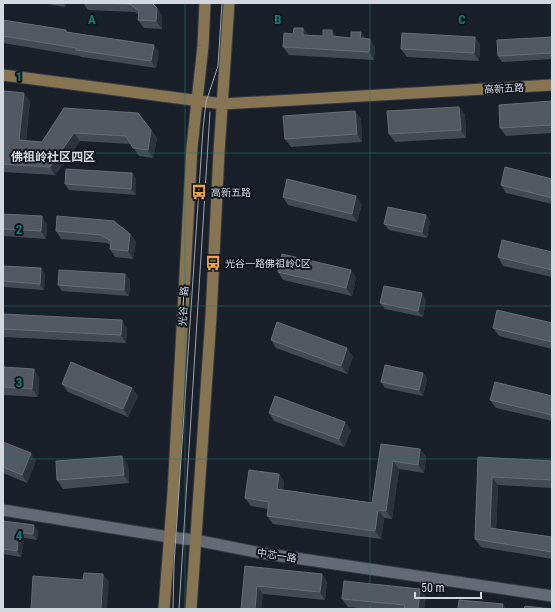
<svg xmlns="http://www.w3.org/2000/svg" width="555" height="612" viewBox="0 0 555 612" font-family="'Roboto Condensed','Noto Sans SC',sans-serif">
<rect width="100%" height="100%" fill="#1a2029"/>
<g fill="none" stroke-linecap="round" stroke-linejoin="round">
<g stroke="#363b42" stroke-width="13">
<path id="tertiary" d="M3,510L169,537L195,540L261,553L552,596"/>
</g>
<g stroke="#363b42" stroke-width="13">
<path id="secondary" d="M3,75L223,104L552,85
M164,609L173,493L192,147L203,46L205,3
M191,609L211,317L219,152L229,3"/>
</g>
<use href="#tertiary" stroke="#646b77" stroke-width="11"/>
<use href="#secondary" stroke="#877453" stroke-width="11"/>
<path stroke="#9fa4ab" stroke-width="1" d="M173,609L174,564L203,129L206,102L218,66L222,3
M179,609L210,112"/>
</g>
<path fill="#434a53" d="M42,3H66L65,7Z
M83,3H152L157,8L162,16V29L144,28L138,20L139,15L135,12L88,10Z
M3,20L67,32L159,52L156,68L81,57L80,56L3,43Z
M303,28L308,35L351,38L361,32L365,38L375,47L374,60L289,55L283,47L293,34Z
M475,37L480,45L479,61L407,57L401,49Z
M552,37V59L502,62L498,56Z
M30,101L26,141L42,142L64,108L151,130L157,138L153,158L139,156L131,144L80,141L55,175L3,172V105Z
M552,101V133L506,136L500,128Z
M459,107L465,115L466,138L395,142L389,134Z
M361,119L362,142L291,147L285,139Z
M132,173L136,179V195L69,190L65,184Z
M552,179V204L506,193L501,185Z
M283,197L362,204L357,222L288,205Z
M3,214L47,224L46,239L3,236Z
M426,215L430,221L427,238L389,230L384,224Z
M56,231L130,234L136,242L133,259L115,257L110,249V245L107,243L61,239Z
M552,252V277L503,266L498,257Z
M3,266L41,268L45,274L44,290L3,287Z
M351,270L356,278L352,296L283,280L278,272Z
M125,274L130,280L129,296L62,291L58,285Z
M426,300L423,317L385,309L380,303Z
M3,314L127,328L126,343L3,337Z
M552,323V349L499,336L493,328Z
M271,340L353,356L347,374L276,348Z
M3,367L39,377L38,397L3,395Z
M423,373L427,379L423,396L385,388L381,382Z
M62,384L132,388L138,396L128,417L68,392Z
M552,396V421L496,408L490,400Z
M269,413L351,430L344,447L274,421Z
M3,442L36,461L27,483L3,473Z
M381,444L420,449L426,457L424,473L399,469L392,519L384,518L381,539L273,524L267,516L268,509L251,506L245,498L279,474L284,482L283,490L372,503Z
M478,457L552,461V488L498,485L496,529L552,537V559L481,547L475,539Z
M128,464L129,483L63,489L57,480Z
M3,521L38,531L37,540L24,538L21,557L3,554Z
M245,566L322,574L327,582L325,600L263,594L261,609H241Z
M420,589L426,597L424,609H369L348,607L342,599Z"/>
<path fill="#2c333c" d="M63,3H66L65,7Z
M157,8L162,16V29L156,21Z
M303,28L309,36L303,35Z
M332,30L338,38L332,36Z
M361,32L366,40L360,38Z
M475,37L480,45L479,61L474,53Z
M370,39L375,47L374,60L369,52Z
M154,45L159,52L156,68L151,61Z
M24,93L30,101L25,148L19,140Z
M459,107L465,115L466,138L461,130Z
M355,111L361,119L362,142L357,134Z
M151,130L157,138L153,158L148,150Z
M74,133L80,141L55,175L50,167Z
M132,173L136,179V195L131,189Z
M356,196L362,204L357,222L352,214Z
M426,215L430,221L427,238L422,232Z
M42,216L47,224L46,239L41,231Z
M130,234L136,242L133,259L128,251Z
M41,268L45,274L44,290L40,284Z
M351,270L356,278L352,296L346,288Z
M125,274L130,280L129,296L124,290Z
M422,293L426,300L423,317L418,311Z
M122,320L127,328L126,343L121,335Z
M347,348L353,356L347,374L341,366Z
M34,369L39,377L38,397L32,389Z
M423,373L427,379L423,396L419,390Z
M132,388L138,396L128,417L123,409Z
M345,422L351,430L344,447L339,439Z
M420,449L426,457L424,473L418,465Z
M31,453L36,461L27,483L22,475Z
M122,456L128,464L129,483L124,475Z
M393,461L399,469L392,519L386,511Z
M279,474L284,482L282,497L277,489Z
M492,477L498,485L496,536L490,528Z
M378,510L384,518L381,539L375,531Z
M34,525L38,531L37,540L33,534Z
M19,532L24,538L21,557L17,551Z
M103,574L109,582L107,609H101Z
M322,574L327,582L325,600L320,592Z
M257,586L263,594L261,609H255Z
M420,589L426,597L424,609H418Z
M503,604L506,609H502Z"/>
<path fill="#525962" stroke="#666d76" d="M99,3H152L157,8L156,21L138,20L139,11L130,4Z
M3,20L66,30V32L154,45L151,61L76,50V48L3,36Z
M294,28H303V35L323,36V30H332V36L351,38V32H361L360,38L370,39L369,52L283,47L284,33L293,34Z
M402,33L475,37L474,53L401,49Z
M552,37V53L498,56L497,40Z
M4,91L24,93L19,140L42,142L64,108L138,113L151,130L148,150L133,148L126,136L74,133L50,167L3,164V105Z
M552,101V125L500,128L499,105Z
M459,107L461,130L389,134L387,111Z
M355,111L357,134L285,139L283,116Z
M505,167L552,179V198L501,185Z
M66,169L132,173L131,189L65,184Z
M287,179L356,196L352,214L283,197Z
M388,207L426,215L422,232L384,224Z
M3,214L42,216L41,231L3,229Z
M57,216L114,221L130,234L128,251L110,249L111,241L101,235L56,231Z
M502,240L552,252V270L498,257Z
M282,254L351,270L346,288L278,272Z
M3,266L41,268L40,284L3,281Z
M59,270L125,274L124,290L58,285Z
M384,286L422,293L418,311L380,303Z
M497,310L552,323V342L493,328Z
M3,314L122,320L121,335L3,329Z
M277,322L347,348L341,366L271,340Z
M71,362L132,388L123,409L62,384Z
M385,365L423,373L419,390L381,382Z
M3,367L34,369L32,389L3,387Z
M495,382L552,396V415L490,400Z
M275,396L345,422L339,439L269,413Z
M3,442L31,453L22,475L3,467Z
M381,444L420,449L418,465L393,461L386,511L378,510L375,531L267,516L269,502L245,498L249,470L279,474L277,489L372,503Z
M122,456L124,475L57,480L56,461Z
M478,457L552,461V480L492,477L490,528L552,537V552L475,539Z
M3,521L34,525L33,534L19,532L17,551L3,549Z
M245,566L322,574L320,592L257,586L255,609H241Z
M84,573L103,574L101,609H31L33,576L83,580Z
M344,581L420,589L418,609H404L405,605L342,599Z
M459,600L503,604L502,609H458Z
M525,606L552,609H524Z"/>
<path fill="none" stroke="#197b74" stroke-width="1" stroke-opacity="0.55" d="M185,3V609M370,3V609M3,153H552M3,306H552M3,459H552"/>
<defs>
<g id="bus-bare" transform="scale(1.2)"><path d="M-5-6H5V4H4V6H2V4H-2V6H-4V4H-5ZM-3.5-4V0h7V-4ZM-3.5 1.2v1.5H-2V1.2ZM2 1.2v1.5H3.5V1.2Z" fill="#f3a443" stroke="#11171f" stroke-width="2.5" paint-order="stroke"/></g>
</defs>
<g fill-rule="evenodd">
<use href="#bus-bare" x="199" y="192"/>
<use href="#bus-bare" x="213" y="263"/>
</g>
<g text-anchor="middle" stroke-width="4" stroke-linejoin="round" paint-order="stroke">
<g font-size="10" fill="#d3d8de" stroke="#11171f">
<text transform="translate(504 88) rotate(-3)" y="4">高新五路</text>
<text transform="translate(183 306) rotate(-87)" y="4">光谷一路</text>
<text transform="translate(277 555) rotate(9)" y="4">中芯一路</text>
</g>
<g font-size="10" fill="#d3d8de" stroke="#11171f" text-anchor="start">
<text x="211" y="196">高新五路</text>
<text x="225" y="267">光谷一路佛祖岭C区</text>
</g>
<g font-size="12" font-weight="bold" fill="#d3d8de" stroke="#11171f">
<text x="53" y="161">佛祖岭社区四区</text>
</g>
</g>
<g font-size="13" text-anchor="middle" font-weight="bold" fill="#197b74" stroke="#11171f" stroke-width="4" stroke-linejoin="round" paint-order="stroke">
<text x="92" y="24">A</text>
<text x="278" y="24">B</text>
<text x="462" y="24">C</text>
<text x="19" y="81">1</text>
<text x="19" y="234">2</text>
<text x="19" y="387">3</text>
<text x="19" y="540">4</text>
</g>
<rect width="555" height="612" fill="none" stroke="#d3d8de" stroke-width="8"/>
<path d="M415 592v6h66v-6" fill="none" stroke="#d3d8de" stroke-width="2"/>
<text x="421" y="592" font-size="12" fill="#d3d8de" stroke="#11171f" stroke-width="3" paint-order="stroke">50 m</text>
</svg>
